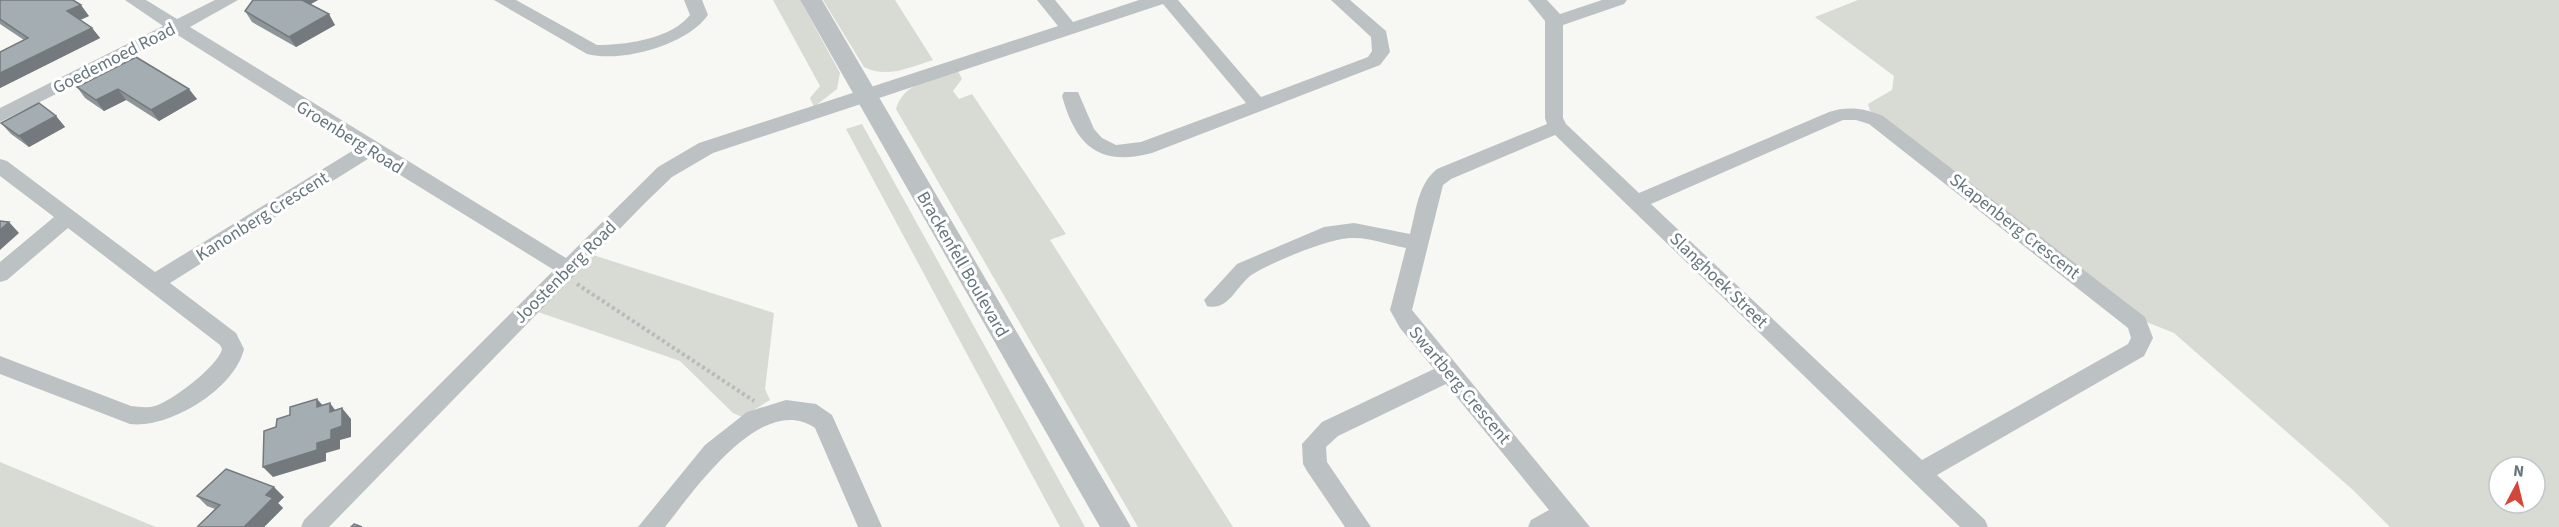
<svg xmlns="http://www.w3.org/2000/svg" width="2559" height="527" viewBox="0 0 2559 527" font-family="'Source Sans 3',sans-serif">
<rect width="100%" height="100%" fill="#f7f7f4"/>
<path fill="#d7dbd4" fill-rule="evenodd" d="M773,0H800L840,73L837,89L814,107L810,98L820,86Z
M823,0H895L933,60C910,67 887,79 864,67Z
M1858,0H2559V527H2390L2353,490L2174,333L2144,321L1886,119L1870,111L1868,104L1892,90L1894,76L1815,17ZM2499,467H2535V503H2499Z
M958,71L962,79L953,91L959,99L972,94L1066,234L1050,240L1233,527H1138L896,109C903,82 935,79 958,71Z
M862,124L1085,527H1060L846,129Z
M593,255L774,313L765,389L770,400L742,417L733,413L680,361L538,312Z
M0,462L146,523L156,527H0Z"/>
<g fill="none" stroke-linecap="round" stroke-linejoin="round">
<path stroke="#b7bbbc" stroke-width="4" stroke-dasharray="3 3" stroke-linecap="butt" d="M577,284L754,401"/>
<path fill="#bcc2c4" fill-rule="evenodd" d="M125,0H146L177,19L215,0H238L190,27L566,258L658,167L699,143L1058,26L1037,0H1055L1073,22L1139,0H1178L1261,97L1368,57L1372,51L1371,37L1331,0H1350L1386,31L1390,52L1380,65L1152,153C1099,167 1076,146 1062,96L1064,92H1078L1094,129L1102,138L1116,145L1141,142L1246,103L1163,4L713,153L672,177L645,203L329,527H301L304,520L554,270L371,157L170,283L236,333L244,349C235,389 169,429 130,424L0,374V356L131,406C139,407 147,408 155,406C172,401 218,366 222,349L220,345L68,228L7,280L0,282V262L54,217L0,176V159L7,161L155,272L357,148L176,34L0,122V108L163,26Z
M494,0H516L597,45H603C630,44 672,38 690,15L684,0H702L708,15C687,45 622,63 587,54Z
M1528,0H1547L1560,14L1602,0H1627L1624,4L1563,25V118L1566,124L1639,193L1829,112C1848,106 1864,108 1883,116L2145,317L2153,338L2144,356L1937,475L1985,520L1988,527H1960L1555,135L1451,179L1443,185L1412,310L1590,527H1528L1531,520L1549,510L1446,384L1338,436L1326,447L1327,462L1371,527H1345L1307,471L1303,464L1302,444L1322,422L1434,369L1400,328L1390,310L1406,248C1389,245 1369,237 1352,238C1329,238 1273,262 1253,274C1237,284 1229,312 1207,306L1204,300L1237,264L1324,227L1354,223L1410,234C1416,211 1418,184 1437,169L1547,124L1545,118V21ZM1843,120H1856L1869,124L2128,328L2131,338L2128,344L1922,460L1651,204Z
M786,400L816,404L832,415L882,527H858L815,428C762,391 694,491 665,527H638L705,445L747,412Z"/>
<path fill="#bcc2c4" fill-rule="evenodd" d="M800,0H822L1131,527H1100Z"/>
</g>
<path fill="#8d9598" d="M0,0L89,16L80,20L92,28L100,38L0,88V52L24,40L0,24Z
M253,0H318L310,4L335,25L296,47L252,22L245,11Z
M136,57L197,99L159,121L126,100L104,111L85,98L77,87Z
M56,116L65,127L29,147L11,134L1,123Z
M197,496L284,497L278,503L283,508L264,527H200L198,526L215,509L207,506Z"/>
<path fill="#73797c" d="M299,0H318L304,8Z
M81,5L89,16L75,22L67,11Z
M329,14L335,25L296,47L289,37Z
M92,28L100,38L0,88V73Z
M118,89L126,100L104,111L96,100Z
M189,89L197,99L159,121L151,110Z
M56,116L65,127L29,147L19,136Z
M9,222L19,233L0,250V230Z
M317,399L326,409L317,407Z
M330,403L338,414L330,412Z
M342,408L351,419V437L340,440V449L326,453V461L273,477L263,467L317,443L331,430Z
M274,487L284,497L278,503L283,508L264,527H244L266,495Z"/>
<path fill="#a4adb1" stroke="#73797c" stroke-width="1.5" d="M0,0H73L81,5L67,11L92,28L0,73V52L28,38L0,19Z
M253,0H302L329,14L289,37L245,11Z
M136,57L189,89L151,110L118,89L96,100L77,87Z
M39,103L56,116L19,136L1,123Z
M0,221L9,222L0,230Z
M317,399V407L330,403V412L342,408V426L331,430V439L317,443V450L263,467L264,431L276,427L277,419L290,415V407Z
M226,469L274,487L266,495L273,498L244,527H202L198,526L220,505L197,496Z
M354,524L362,527H351Z"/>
<g text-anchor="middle" stroke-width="6" stroke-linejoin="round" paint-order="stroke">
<g font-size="18" fill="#65767c" stroke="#fff">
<text transform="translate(114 58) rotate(-27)" y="6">Goedemoed Road</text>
<text transform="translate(350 137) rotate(32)" y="6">Groenberg Road</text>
<text transform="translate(262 216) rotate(-32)" y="6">Kanonberg Crescent</text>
<text transform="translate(2015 226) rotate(38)" y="6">Skapenberg Crescent</text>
<text transform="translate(963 264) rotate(60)" y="6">Brackenfell Boulevard</text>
<text transform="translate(565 272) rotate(-45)" y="6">Joostenberg Road</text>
<text transform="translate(1719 280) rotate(44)" y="6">Slanghoek Street</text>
<text transform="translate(1460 385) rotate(50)" y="6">Swartberg Crescent</text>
</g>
</g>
<g transform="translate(2517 485) rotate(7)"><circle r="28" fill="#ffffff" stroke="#c1c8cb" stroke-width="1.5"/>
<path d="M0-4.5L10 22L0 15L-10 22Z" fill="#d24739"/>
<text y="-9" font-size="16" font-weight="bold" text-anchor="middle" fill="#65767c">N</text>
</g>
</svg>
